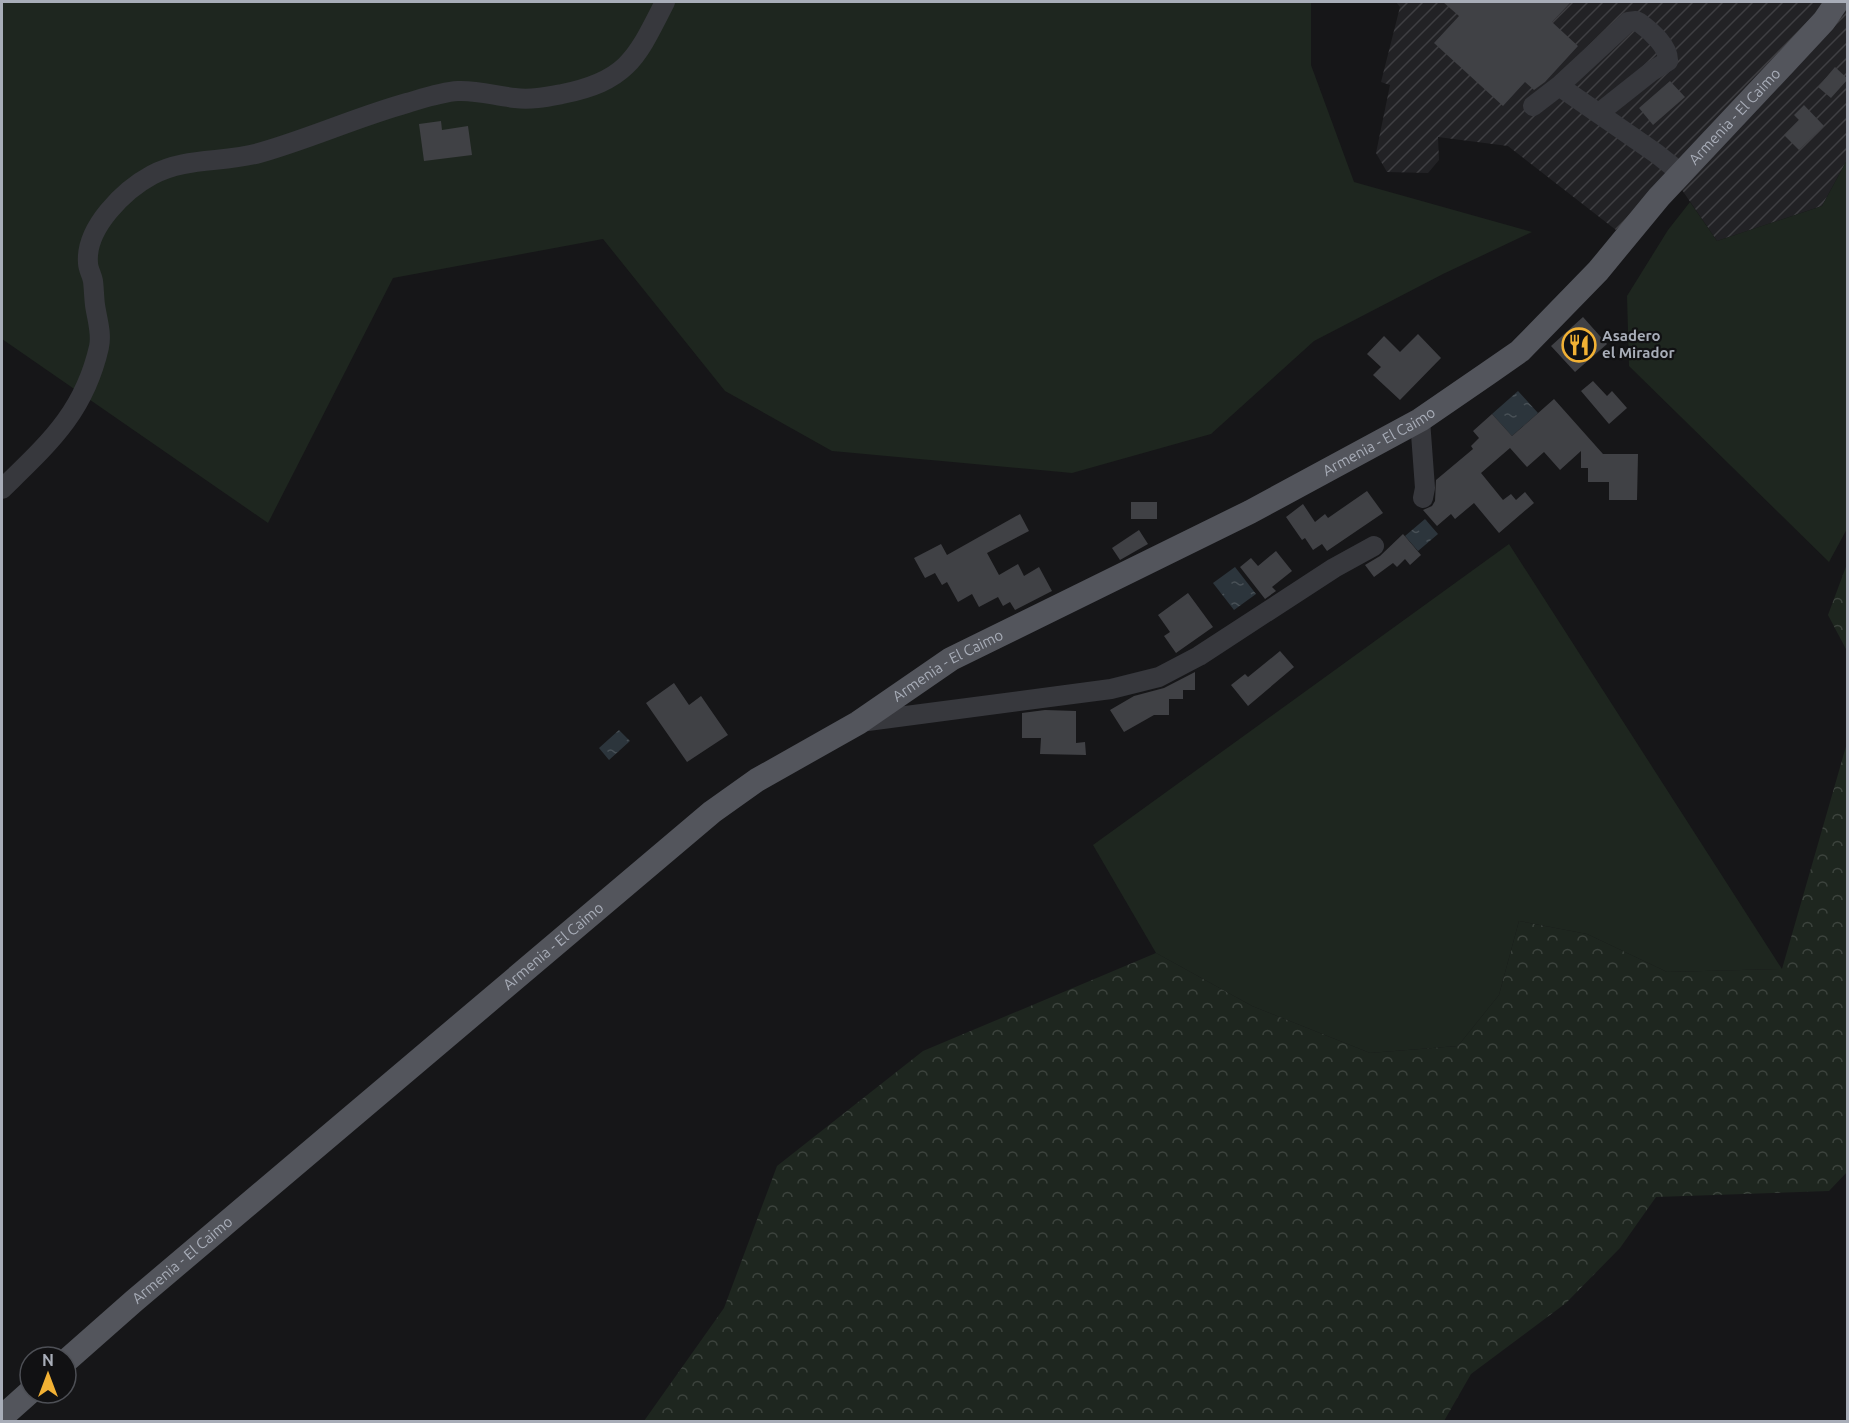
<svg xmlns="http://www.w3.org/2000/svg" width="1849" height="1423" viewBox="0 0 1849 1423" font-family="Ubuntu,sans-serif">
<defs>
<pattern id="industrial-furrows" width="10" height="10" patternUnits="userSpaceOnUse" patternTransform="scale(1.5)"><rect width="10" height="10" fill="#222225"/><path d="M-1 1l2-2M0 10L10 0M9 11l2-2" fill="none" stroke="#3f3f43"/></pattern>
<pattern id="forest-crowns" width="20" height="18" patternUnits="userSpaceOnUse" patternTransform="scale(1.5)"><rect width="20" height="18" fill="#1e261f"/><path d="M2 6a3 3 0 1 1 6 0M12 15a3 3 0 1 1 6 0" fill="none" stroke="#3c433d"/></pattern>
<pattern id="water-ripples" width="26" height="14" patternUnits="userSpaceOnUse" patternTransform="scale(1.5)"><rect width="26" height="14" fill="#2c353c"/><path d="M2 4q2-2 4 0t4 0M15 11q2-2 4 0t4 0" fill="none" stroke="#485056"/></pattern>
</defs>
<rect width="100%" height="100%" fill="#161618"/>
<path fill="url(#industrial-furrows)" d="M1396,2H1847V160L1822,206L1717,241L1680,187L1669,175L1616,230L1508,146L1438,137L1439,160L1428,173L1387,172L1376,153L1390,85L1381,82L1400,7Z"/>
<path fill="#1e261f" d="M2,2H1311V65L1354,182L1532,232L1443,274L1314,341L1211,434L1072,473L832,451L725,391L603,239L393,278L268,523L2,339Z
M1847,160L1848,527L1829,562L1629,366L1627,296L1668,230L1690,202L1717,241L1822,206Z
M1509,544L1782,969L1667,972L1587,934L1519,921L1499,995L1458,1046L1370,1053L1252,1006L1156,953L1093,845Z"/>
<path fill="url(#forest-crowns)" d="M1847,564V651L1828,615Z
M1847,743V1172L1829,1191L1656,1197L1620,1248L1566,1303L1471,1374L1444,1421H644L724,1308L777,1166L923,1051L1156,953L1252,1006L1370,1053L1458,1046L1499,995L1519,921L1587,934L1667,972L1782,969Z"/>
<path fill="url(#water-ripples)" d="M1518,391L1538,413L1512,436L1492,414Z
M1425,519L1438,534L1418,551L1405,536Z
M1235,567L1256,594L1234,610L1213,583Z
M619,730L630,741L609,760L599,748Z"/>
<path fill="#404145" d="M1443,2H1571L1552,22L1578,46L1545,82L1534,90L1525,82L1503,106L1434,43L1459,16Z
M1835,67L1848,79L1831,98L1818,87Z
M1670,81L1685,97L1653,125L1639,108Z
M1804,105L1824,126L1799,150L1784,135L1799,120L1794,115Z
M441,121L442,130L468,126L472,155L424,161L419,124Z
M1583,317L1607,344L1575,372L1551,346Z
M1418,334L1441,358L1400,400L1373,375L1381,367L1367,354L1384,336L1400,352Z
M1593,381L1607,396L1612,391L1627,408L1609,424L1581,391Z
M1554,399L1603,454H1638L1637,500H1609V482H1588V468H1581V451L1560,470L1544,452L1527,467L1510,448L1481,473L1503,500L1511,494L1516,500L1525,492L1534,503L1499,533L1474,503L1455,519L1451,514L1437,526L1423,510L1432,506L1435,501L1436,480L1473,449L1471,446L1479,438L1473,431L1492,414L1512,436Z
M1367,491L1383,513L1327,551L1322,544L1313,550L1305,538L1302,540L1286,517L1303,504L1315,522L1325,514L1328,518Z
M1131,502H1157V519H1131Z
M1020,514L1029,531L987,553L999,575L1018,564L1024,576L1039,567L1052,591L1015,610L1010,602L1003,606L998,597L979,607L972,594L958,602L947,582L942,585L935,573L925,578L914,558L941,544L947,555Z
M1139,530L1148,544L1120,560L1112,548Z
M1403,534L1421,555L1410,565L1405,559L1397,567L1393,563L1374,577L1365,565L1380,556Z
M1276,551L1292,571L1272,587L1276,591L1265,599L1240,567L1251,558L1258,566Z
M1188,593L1213,627L1176,653L1164,636L1170,632L1158,615Z
M1280,651L1294,667L1248,706L1231,685L1245,674L1248,677Z
M1195,672V690H1183V699H1169V715H1154L1124,732L1110,710L1134,696L1164,688Z
M674,683L689,705L701,696L728,735L687,762L646,703Z
M1045,710L1076,711V743L1085,742L1086,755L1040,754L1041,738H1022V713Z"/>
<g fill="none" stroke-linecap="round" stroke-linejoin="round">
<path stroke="#37383d" stroke-width="20" d="M1559,86L1628,22L1636,21L1640,23C1651,31 1669,47 1668,61L1652,71L1599,113
M1533,106L1559,86L1657,154L1682,174
M1420,420L1425,488L1423,498
M2,489C48,444 84,413 99,347C102,333 97,319 95,305C94,297 94,289 93,281C92,275 88,269 88,263C85,228 124,190 152,175C185,157 223,163 259,153C309,139 357,117 407,103C424,98 441,92 458,91C477,90 496,96 515,98C531,100 546,97 562,94C628,81 637,57 665,2
M860,722L1111,689L1159,677L1199,656L1334,568L1374,546"/>
<g stroke="#53555c" stroke-width="24">
<path id="s1" d="M66,1361L134,1301L712,812L757,780L858,723L951,659L1250,512L1420,420L1487,374L1520,351L1598,271L1659,197L1785,63L1824,21L1837,2"/>
<path d="M2,1417L30,1392"/>
</g>
</g>
<defs>
<g id="restaurant-ring" transform="scale(1.725)"><circle r="9.5" fill="#111113" stroke="#f2b134" stroke-width="1.5"/><path d="M-5-6h1v4h1v-4h1v4h1v-4h1v5L-1.5 .5V6h-2V.5L-5-1ZM5-6V6H3V1.5H1.5Q1.5-4 5-6Z" fill="#f2b134"/></g>
</defs>
<g fill-rule="evenodd">
<use href="#restaurant-ring" x="1579" y="345"/>
</g>
<g text-anchor="middle" stroke-width="4.5" stroke-linejoin="round" paint-order="stroke">
<g font-size="15" fill="#a8adb8" stroke="#111113">
<text dy="5" stroke="none"><textPath href="#s1" startOffset="2098">Armenia - El Caimo</textPath></text>
<text dy="5" stroke="none"><textPath href="#s1" startOffset="1612">Armenia - El Caimo</textPath></text>
<text dy="5" stroke="none"><textPath href="#s1" startOffset="1126">Armenia - El Caimo</textPath></text>
<text dy="5" stroke="none"><textPath href="#s1" startOffset="640">Armenia - El Caimo</textPath></text>
<text dy="5" stroke="none"><textPath href="#s1" startOffset="154">Armenia - El Caimo</textPath></text>
</g>
<g font-size="15" font-weight="bold" fill="#a8adb8" stroke="#111113" text-anchor="start">
<text x="1602" y="341">Asadero<tspan x="1602" dy="17">el Mirador</tspan></text>
</g>
</g>
<rect width="1849" height="1423" fill="none" stroke="#a8adb8" stroke-width="6"/>
<g transform="translate(48 1375)"><circle r="28" fill="#111113" stroke="#4d4f55" stroke-width="1.5"/>
<path d="M0-4.5L10 22L0 15L-10 22Z" fill="#f2b134"/>
<text y="-9" font-size="16" font-weight="bold" text-anchor="middle" fill="#a8adb8">N</text>
</g>
</svg>
